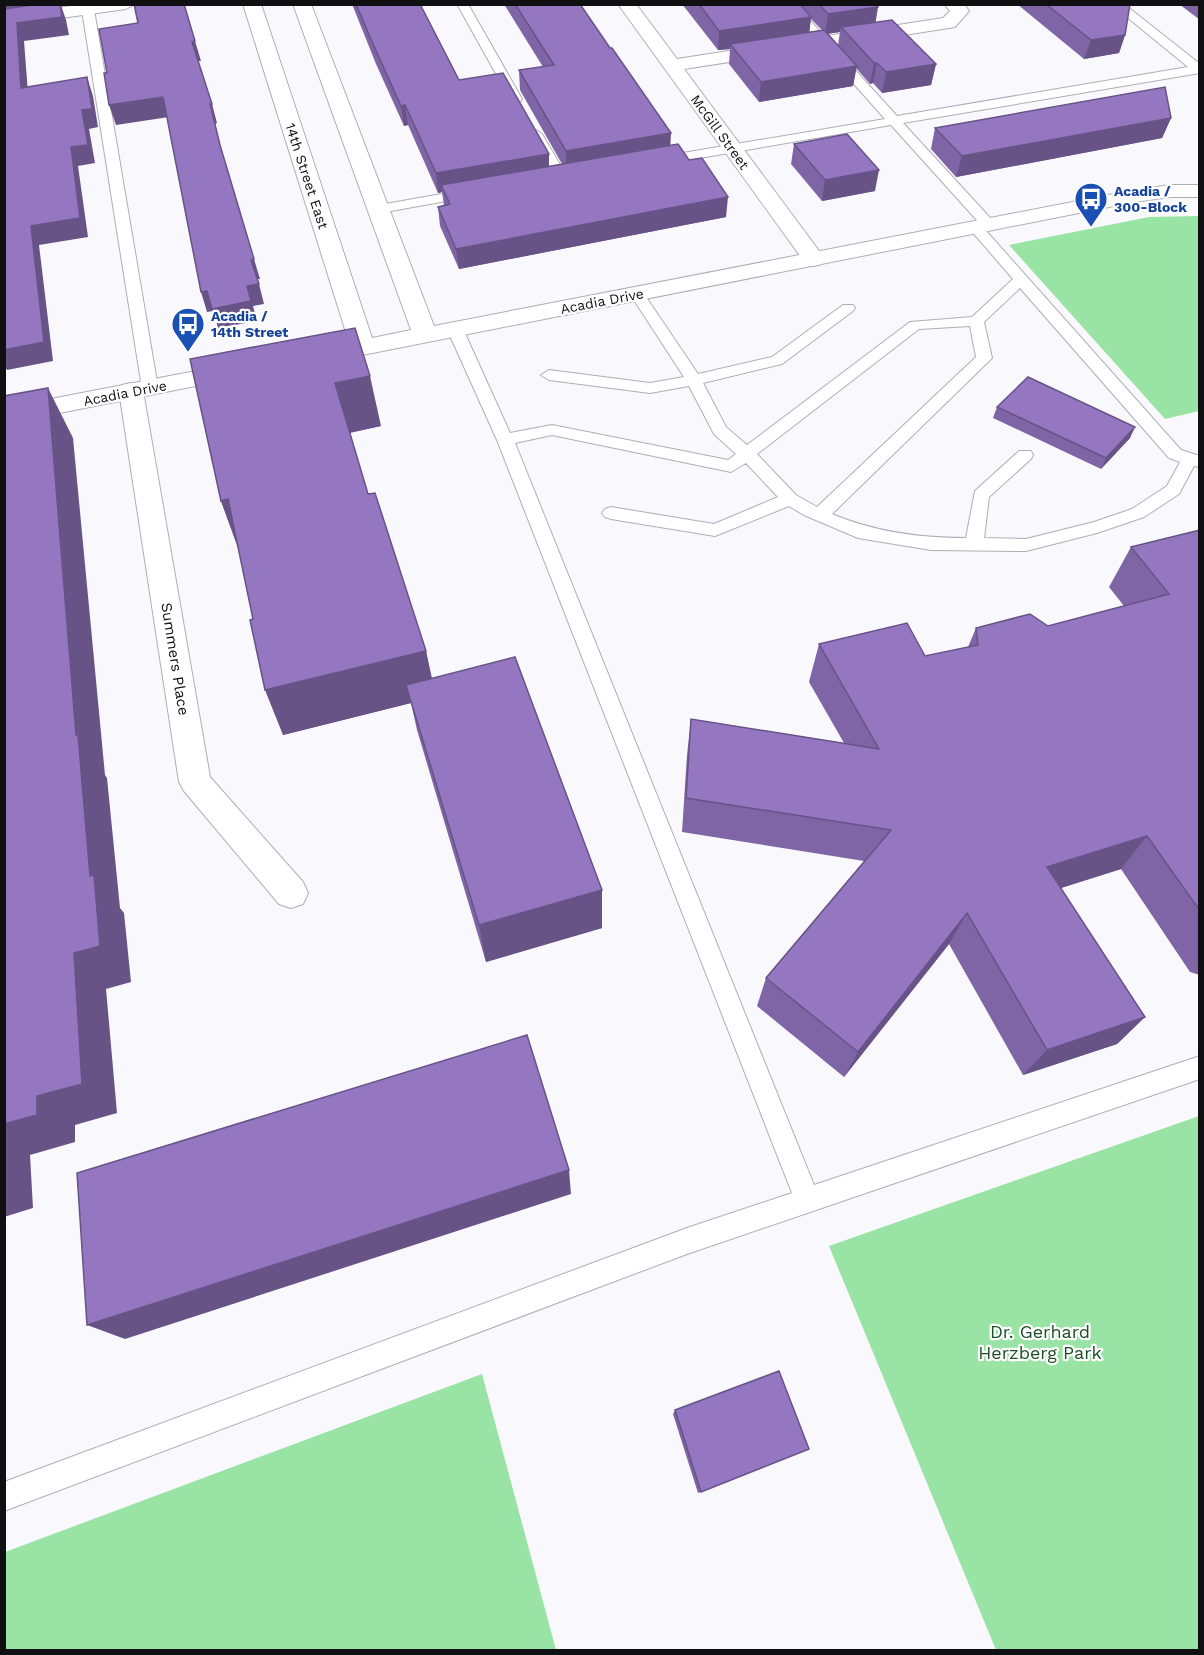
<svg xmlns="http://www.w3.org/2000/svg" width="1204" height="1655" viewBox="0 0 1204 1655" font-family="'Work Sans',sans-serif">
<rect width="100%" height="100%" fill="#f9f9fd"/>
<path fill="#99e3a4" d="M1199,216V411L1165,419L1009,245L1149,217Z
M1199,1116V1650H996L829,1246Z
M482,1374L556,1650H5V1552Z"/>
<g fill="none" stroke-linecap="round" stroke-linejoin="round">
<g stroke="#adaeb8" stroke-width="2">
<path id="service" d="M81,4H93L158,388L150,393L142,388Z
M457,4H468L522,99L520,102L516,103L510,99Z
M783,4H795L897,116L1188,67L1111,4H1124L1200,64V73L903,123L993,221L995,224L988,228L983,227L891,125L659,165L654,164L652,161L654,158L659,157L885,119Z
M536,130L542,134L568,178L566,181L561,182L554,178L530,134Z
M469,189L474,190L476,193L474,196L380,213L373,209L380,205Z
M975,223L980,224L1181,450L1200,456V467L1194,466L1179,494L1144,517L1097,533L1026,551L931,550L858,538L804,515L789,506L715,536L611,519L605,517L602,513L605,509L611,507L714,524L778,497L746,463L731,472L552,435L515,443L814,1185L1200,1056V1079L687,1254L4,1511V1482L687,1228L792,1193L497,440L447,329L455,324L463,329L510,433L552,425L728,460L736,454L714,434L689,386L650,393L549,380L541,375L549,370L650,383L684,377L630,294L637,290L642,291L698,374L772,357L843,305H853L855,308L853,311L782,364L703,383L726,427L747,445L910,322L972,317L1013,279L968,227ZM1020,288L1169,458L1180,462L1167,486L1132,509L1094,522L1026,539L984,538L989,497L1031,459L1033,455L1031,451H1019L975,491L966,538C919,538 875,532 832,514L989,361L992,358L984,322ZM970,326L976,357L817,507L796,495L757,454L919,329Z"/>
</g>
<g stroke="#adaeb8" stroke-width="2">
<path id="minor" d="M84,4H135L126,9L4,26V16Z
M618,4H636L677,59L943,18L950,11L944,4H964L969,11L955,27L949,28L684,69L825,259L822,264L814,266L806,264Z
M131,383L140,385L143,391L210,777L303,882L308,893L303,904L291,908L279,904L184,791L179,782L119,391L122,385Z"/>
</g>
<g stroke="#adaeb8" stroke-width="2">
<path id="tertiary" d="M243,4H261L372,338L411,330L293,4H311L434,326L1134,190L1171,185H1200V197H1171L1134,202L317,364L308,361L305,356L308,351L349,342Z
M237,363L246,366L249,371L246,376L4,424V408Z"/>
</g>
<use href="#service" fill="#fff" fill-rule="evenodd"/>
<use href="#minor" fill="#fff" fill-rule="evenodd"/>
<use href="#tertiary" fill="#fff" fill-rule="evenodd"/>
</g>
<path fill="#7f65a6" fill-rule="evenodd" d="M352,4H420L459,80L549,154V166L562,164L520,90L519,70L543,67L504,4H580L670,146L726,217L459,269L440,226L438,207L444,205L442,192L438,193L408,125L404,126L376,64Z
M682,4H876L875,22L936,64L931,85L882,93L873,83L870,84L856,68L853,86L759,102L729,64L730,49L718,50ZM811,19L822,30L809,32ZM840,32L838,45L827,34Z
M1017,4H1130L1125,35L1119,53L1084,59Z
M1179,4H1200V20Z
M1171,118L1162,138L956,177L931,149L935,128Z
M794,144L875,191L822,201L791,164Z
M190,359L381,426L350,433L368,494L426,651L432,678L602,928L486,962L417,730L411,703L283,735L253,619L238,548L221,501Z
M997,407L1130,438L1101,469L993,418Z
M1200,530V975L1190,972L1121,869L1061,888L1145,1017L1117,1044L1023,1075L949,944L844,1077L757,1006L766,978L864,861L682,832L687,755L691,719L844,743L809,682L819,644L925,656L968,647L976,628L1048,626L1124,606L1109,587L1131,547Z
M675,1410L809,1449L698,1493L673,1414Z"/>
<path fill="#685387" d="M4,4H64L61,5L66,20L69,35L24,41L29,106L21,88L4,14Z
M878,7L875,26L841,27L840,32L825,34L828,14Z
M811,17L809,36L730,44V49L718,50L719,31Z
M1125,35L1119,53L1084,59L1091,40Z
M195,41L201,61H197L192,42Z
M874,63H877L873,83L870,84Z
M936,64L931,85L882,93L886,72Z
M857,66L853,86L759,102L761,82Z
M87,77L93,96L98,127L89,129L95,163L78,166L88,237L39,245L53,361L7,370L4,365V350L31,226L71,147L82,110Z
M163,97L169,117L116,125L109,105Z
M210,104H212L217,123L215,124L225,165Z
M405,105L408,125L404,126L401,106Z
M1171,118L1162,138L956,177L962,156Z
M671,133L670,153L566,171V151Z
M549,154V173L441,185L442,192L438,193L436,173Z
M879,170L875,191L822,201L825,180Z
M728,197L726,217L459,269L456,249Z
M254,259L260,279H257L251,260Z
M259,284L264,304L253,306L257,321L218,328L213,311L207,312L201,292Z
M370,376L381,426L347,433L335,383Z
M48,388L73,438L105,775L107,778L120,908L124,913L131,982L106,989L117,1113L75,1125V1142L30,1155L33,1208L4,1217V1124L37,1096L74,953L90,876L76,735Z
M1135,427L1130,438L1101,469L1106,458Z
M228,499L239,550L221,501Z
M426,651L435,697L406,685L411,703L283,735L265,690Z
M1147,836L1121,869L1026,899L1047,867Z
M602,890V928L486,962L479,925Z
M967,913L949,944L844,1077L858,1052Z
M1145,1017L1117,1044L1023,1075L1047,1050Z
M569,1170L571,1194L125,1339L87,1325Z"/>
<path fill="#9476c1" stroke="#685387" stroke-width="1.5" d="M39,4H60L62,17L17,23L21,88L87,77L92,109L82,110L88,145L71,147L80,218L31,226L44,342L4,350V9Z
M134,4H184L195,41L192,42L212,104H210L220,145L254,259L251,260L259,284L247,286L251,301L212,309L207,291L201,292L163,97L109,105L104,73H107L99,29L138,23Z
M356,4H420L459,80L503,73L549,154L436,173L405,105L401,106L373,44Z
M515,4H580L610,48H612L671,133L566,151L519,70L554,65Z
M699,4H800L811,17L719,31Z
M819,4H876L878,7L828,14Z
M1046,4H1130L1125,35L1091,40Z
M892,20L936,64L886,72L877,63H874L841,27Z
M824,30L857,66L761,82L730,44Z
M1165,87L1171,118L962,156L935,128Z
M847,134L879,170L825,180L794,144Z
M678,144L689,160L702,158L728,197L456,249L438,207L450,204L441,185Z
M355,328L370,376L335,383L368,494L375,493L426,651L265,690L250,620L253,619L228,499L221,501L190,359Z
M1028,377L1135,427L1106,458L997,407Z
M48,388L76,735H78L90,876L94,875L100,946L74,953L82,1084L37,1096V1115L4,1124V396Z
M1200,530V911L1147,836L1047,867L1145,1017L1047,1050L967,913L858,1052L766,978L891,830L686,798L691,719L879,749L819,644L907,623L925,656L978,645L976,628L1030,614L1048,626L1169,594L1131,547Z
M515,657L602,890L479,925L406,685Z
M527,1035L569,1170L87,1325L77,1173Z
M779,1371L809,1449L701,1492L675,1410Z"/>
<defs>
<g id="bus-pin" transform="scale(1.725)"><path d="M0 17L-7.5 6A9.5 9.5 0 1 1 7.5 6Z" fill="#1a4fb4" stroke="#fff"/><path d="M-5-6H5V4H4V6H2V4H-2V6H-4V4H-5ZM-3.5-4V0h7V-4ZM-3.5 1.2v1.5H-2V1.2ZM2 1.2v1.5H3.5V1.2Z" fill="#fff"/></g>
</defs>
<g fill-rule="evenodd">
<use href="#bus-pin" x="1091" y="199"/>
<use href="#bus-pin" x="188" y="324"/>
</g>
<g text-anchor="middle" stroke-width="4.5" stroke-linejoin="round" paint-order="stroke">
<g font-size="14" fill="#101013" stroke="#fff">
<text transform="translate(720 132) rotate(54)" y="5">McGill Street</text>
<text transform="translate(307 176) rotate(72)" y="5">14th Street East</text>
<text transform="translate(602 301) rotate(-11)" y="5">Acadia Drive</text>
<text transform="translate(125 393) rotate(-11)" y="5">Acadia Drive</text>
</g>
<g font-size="14" font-weight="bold" fill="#164399" stroke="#fff" text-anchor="start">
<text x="1114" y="196">Acadia /<tspan x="1114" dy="16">300-Block</tspan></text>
<text x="211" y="321">Acadia /<tspan x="211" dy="16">14th Street</tspan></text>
</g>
<g font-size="15" fill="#101013" stroke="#fff">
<text transform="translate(175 659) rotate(81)" y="5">Summers Place</text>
</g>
<g font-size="18" fill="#1c4f27" stroke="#fff">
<text x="1040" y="1338">Dr. Gerhard<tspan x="1040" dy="21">Herzberg Park</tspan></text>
</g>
</g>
<rect width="1204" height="1655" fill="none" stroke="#101013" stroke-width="12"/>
</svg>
